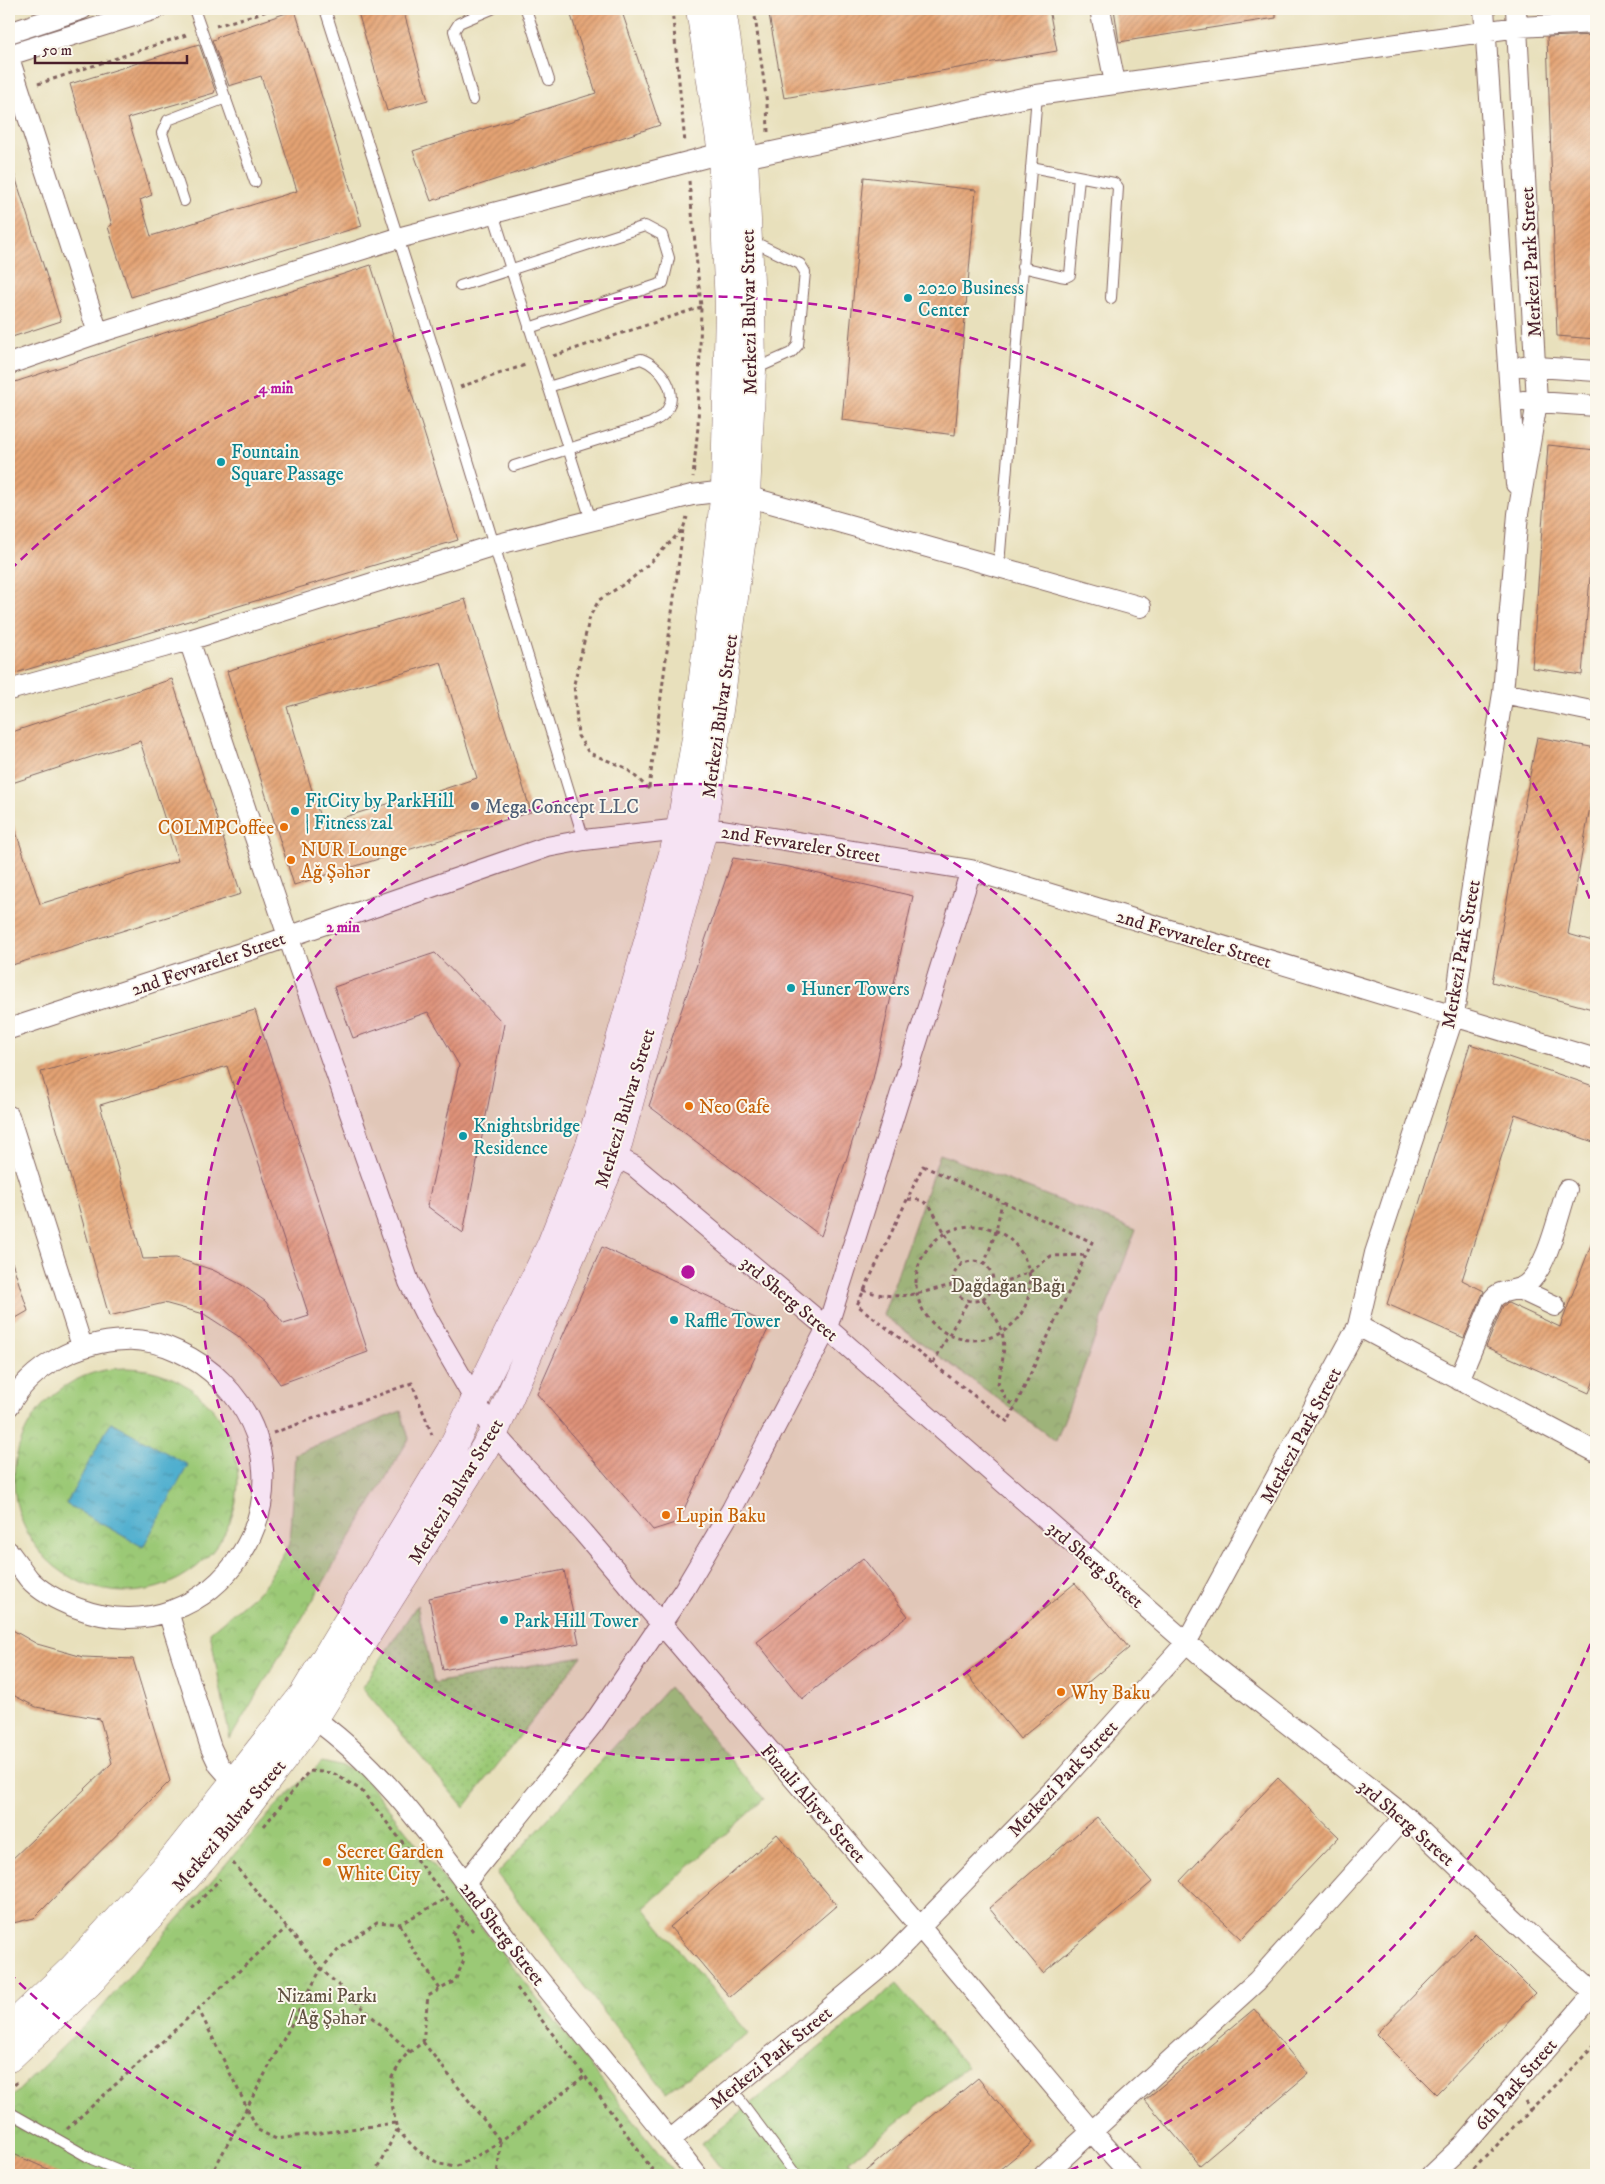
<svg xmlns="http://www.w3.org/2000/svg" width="1605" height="2184" viewBox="0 0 1605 2184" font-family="'IM FELL DW Pica',serif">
<defs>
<pattern id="grass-dots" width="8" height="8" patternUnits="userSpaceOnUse" patternTransform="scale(1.25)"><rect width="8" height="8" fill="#9bc976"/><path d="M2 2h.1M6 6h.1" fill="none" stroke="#87ac66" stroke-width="1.8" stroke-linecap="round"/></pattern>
<pattern id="park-crowns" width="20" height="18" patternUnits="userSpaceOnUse" patternTransform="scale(1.25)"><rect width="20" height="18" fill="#9bc976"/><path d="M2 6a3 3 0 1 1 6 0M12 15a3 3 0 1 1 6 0" fill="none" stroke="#87ac66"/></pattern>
<pattern id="water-ripples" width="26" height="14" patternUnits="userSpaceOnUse" patternTransform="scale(1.25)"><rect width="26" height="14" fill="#50afcf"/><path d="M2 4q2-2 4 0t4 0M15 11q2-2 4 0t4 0" fill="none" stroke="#448ea8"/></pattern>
<pattern id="building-hatch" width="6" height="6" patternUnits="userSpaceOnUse" patternTransform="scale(1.25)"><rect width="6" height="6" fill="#e4a373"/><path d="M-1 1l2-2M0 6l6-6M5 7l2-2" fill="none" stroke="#bb845f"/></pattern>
</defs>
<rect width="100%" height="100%" fill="#fbf7ec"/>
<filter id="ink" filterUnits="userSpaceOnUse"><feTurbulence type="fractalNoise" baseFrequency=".02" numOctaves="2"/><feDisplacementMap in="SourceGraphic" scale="10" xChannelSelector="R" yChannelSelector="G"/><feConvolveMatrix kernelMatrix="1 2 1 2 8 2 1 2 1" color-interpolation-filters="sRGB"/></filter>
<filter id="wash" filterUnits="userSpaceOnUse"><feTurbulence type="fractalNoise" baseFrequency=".0096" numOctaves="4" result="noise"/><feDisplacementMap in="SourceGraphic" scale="20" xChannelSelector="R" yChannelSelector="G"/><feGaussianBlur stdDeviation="1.12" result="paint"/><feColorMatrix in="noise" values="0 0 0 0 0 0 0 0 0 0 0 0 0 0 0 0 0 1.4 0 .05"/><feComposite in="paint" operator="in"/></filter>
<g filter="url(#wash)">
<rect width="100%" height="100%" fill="#e8e0bc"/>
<path fill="url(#grass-dots)" stroke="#727450" d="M417,1605L434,1683L582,1656L464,1808L362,1687Z"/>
<path fill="url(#park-crowns)" stroke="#727450" d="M940,1154L1136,1230L1056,1441L883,1315Z
M14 1480a112 112 0 1 1 224 0a112 112 0 1 1-224 0Z
M401,1411L409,1439L230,1739L210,1632L263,1588L289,1544L295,1454Z
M669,1687L764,1799L644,1908L749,2034L666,2092L497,1874Z
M322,1762L359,1771L676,2175H9V2100L98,2012L277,1805Z
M897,1984L967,2067L848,2162L858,2175H726L702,2144Z"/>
<path fill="url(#water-ripples)" stroke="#4d677d" d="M111,1422L188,1465L143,1547L66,1504Z"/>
<g id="blocks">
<path fill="url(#building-hatch)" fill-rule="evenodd" d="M357,9H403L428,100L387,111Z
M569,9H621L660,125L431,201L413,151L596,93Z
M768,9H1049L1057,51L784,98Z
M1114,9H1276V18L1119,42Z
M295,10L362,226L131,297L108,227L112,225L70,84L199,44L215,90L214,93L128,118L152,195L140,200L151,236L297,191L261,76L229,86L212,40L217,39L216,37Z
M1596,35V339L1557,336L1547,37Z
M12,167L61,321L9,338V168Z
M864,177L976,190L955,435L842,420Z
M371,265L458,540L9,675V384Z
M1548,445L1596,450V504L1582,675L1532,668Z
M465,599L531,812L294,885L227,671ZM441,662L477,778L408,801L407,798L322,824L287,707Z
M172,679L241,894L9,966V820H12L40,904L178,861L140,741L9,784V733Z
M1537,737L1596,748V772L1568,934L1596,942V1010L1492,982Z
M733,858L789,867L913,896L873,1079L821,1236L649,1106Z
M435,953L504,1024L463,1233L427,1206L459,1065L428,1012L353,1038L334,987Z
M255,1010L368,1352L280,1384L261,1357L238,1336L204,1314L164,1303L109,1316L41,1072ZM227,1066L309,1316L284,1324L265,1301L242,1285L213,1270L176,1258L143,1259L100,1105Z
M1470,1044L1596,1087V1143L1515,1114L1462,1280L1484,1291L1464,1338L1387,1304Z
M1595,1234L1596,1375L1589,1393L1486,1347L1503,1306L1508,1303L1560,1327Z
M602,1247L770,1325L678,1522L653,1530L537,1394Z
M12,1262L28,1311L9,1322V1263Z
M863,1558L908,1616L802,1699L757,1642Z
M564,1570L579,1643L443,1670L429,1598Z
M1075,1583L1129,1648L1020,1739L966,1674Z
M9,1628L37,1644L83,1657L133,1659L170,1781L34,1918L9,1924V1862L112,1763L100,1719L36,1707L9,1693Z
M1278,1778L1339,1837L1242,1939L1180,1881Z
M1097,1817L1152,1882L1043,1973L989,1908Z
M777,1834L837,1905L730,1997L670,1927Z
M1475,1933L1535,1993L1436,2094L1376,2034Z
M1254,2009L1308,2074L1200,2165L1145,2100Z
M978,2078L1032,2143L993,2175H861Z
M9,2152L61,2175H9Z"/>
</g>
</g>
<g filter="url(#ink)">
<use href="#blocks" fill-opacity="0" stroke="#81635e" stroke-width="1"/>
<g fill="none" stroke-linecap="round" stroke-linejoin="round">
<g stroke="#81635e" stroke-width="12">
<path id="lane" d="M194,9L255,182
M325,9L447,391L584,840
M526,9L549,80
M473,100L454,31L459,23L492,9
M1031,167L1114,183L1118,187L1111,298
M184,201L162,133L168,120L226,98
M493,213L591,520
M750,240L800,264L805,272L798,345L791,353L755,369
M1022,267L1060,276L1066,277L1070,275L1079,177
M460,286L645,226L662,235L669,258L663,283L529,328
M514,466L651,423C655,420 661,418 664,414C682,394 661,366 641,359L548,387
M999,565L1037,95
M731,2088L796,2175
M9,2112L92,2159L131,2175"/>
</g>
<g stroke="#81635e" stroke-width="22">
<path id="street" d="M1100,9L1115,83
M1484,9L1516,484
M9,33L82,9
M9,55L156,9
M9,58L98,333
M744,158L1037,95L1518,27L1596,23
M9,364L98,333L398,238L722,153
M1523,366L1596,371
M1523,401L1596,406
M746,496L1141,607
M189,640L288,936L409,1282L426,1316L494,1433L583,1532L920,1927L1092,2132L1131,2175
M9,690L189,640L495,545L692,495L725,491
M1503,693L1596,712
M9,1029L253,949L547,847L584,840L680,829L723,830L971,870L1596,1059
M9,1116L82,1346
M603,1150L634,1166L827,1328L1211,1664L1405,1816L1537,1942L1594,1993
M1519,1289L1555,1306
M1358,1326L1596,1452
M1459,1380L1493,1299C1501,1288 1516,1293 1527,1284C1548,1267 1558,1215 1567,1190
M9,1406C31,1365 79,1342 125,1340C159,1338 199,1358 222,1382C327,1489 215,1661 77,1608C61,1602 41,1592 29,1579C22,1570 15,1560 9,1552
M168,1612L211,1748L219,1765L234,1782
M303,1711C391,1769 450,1866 514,1948C574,2025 638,2098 697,2175
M465,1883L593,1724L684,1590L732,1509L827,1328L971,870
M670,2140L888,1960L1061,1782L1186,1643L1358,1326L1375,1253L1454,1015L1469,906L1503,693L1518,514L1537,402L1516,9
M1044,2175L1257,1981L1405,1816
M1431,2175L1464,2144L1596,1991"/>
</g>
<g stroke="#81635e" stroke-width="29">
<path id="secondary" d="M9,2029L72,1969L172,1860L303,1695L451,1450L550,1247L590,1145L680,829L696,738L725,491L729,306L722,153L700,9
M9,2058L89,1983L186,1878L235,1822L314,1719L494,1433L615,1155L703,830L745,515L752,370L751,303L744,158L722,9"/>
</g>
<path stroke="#81635e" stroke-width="3" stroke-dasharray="4 4" stroke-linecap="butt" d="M672,9L685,143
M754,9L767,104L768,132
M216,26L274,9
M38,84L189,34
M689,181L701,307L698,427L693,477
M553,356L701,307
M460,387L528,364
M649,788L683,529
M649,789L626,768L589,753L578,736L574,684L590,616L599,600L629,581L652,561L683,529L687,517
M923,1166L1092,1242L1008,1422L857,1305Z
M908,1199L921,1200L930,1206L962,1264
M916 1283a57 57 0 1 1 114 0a57 57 0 1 1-114 0Z
M953 1281a20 20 0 1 1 40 0a20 20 0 1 1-40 0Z
M984,1265L996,1231L1002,1202
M992,1286L1030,1272L1051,1256L1086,1255
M863,1290C898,1302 918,1293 952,1285
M983,1299C1009,1332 1006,1345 998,1384L1006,1400L1016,1406
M933,1363L968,1301
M273,1433L412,1383L432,1435
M264,1826L309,1771L333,1773L361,1790L473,1931
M233,1863L321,1969L410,2052
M192,1909L220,1879
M464,1919L453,1932L464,1960L455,1981L428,1996L423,2042L405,2056L392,2077L391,2099L397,2130L418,2151L440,2164L455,2167C504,2145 542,2107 585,2076
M400,1924L411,1946L440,1989
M517,1988L585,2076L656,2175
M198,2008L258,2130L276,2139L395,2123
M423,2042L501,2142L497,2175
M9,2091L19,2080
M1530,2110L1596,2044
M67,2129L286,1928
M211,2175L321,1969L339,1949L377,1922L400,1924L447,1898
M374,2175L397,2130
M1468,2175L1527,2114L1530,2110L1525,2102"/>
<use href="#lane" stroke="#fff" stroke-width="10"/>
<use href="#street" stroke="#fff" stroke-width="20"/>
<use href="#secondary" stroke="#fff" stroke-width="28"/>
</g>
</g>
<circle cx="688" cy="1272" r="488" fill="#b5179e" fill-opacity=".12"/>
<g fill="none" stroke="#b5179e" stroke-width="2.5" stroke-dasharray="9 6">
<circle cx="688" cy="1272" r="488"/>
<path d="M1596 1630A976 976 0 0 1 1061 2174M315 2174A976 976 0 0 1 10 1974M10 570A976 976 0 0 1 1596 914"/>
</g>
<g fill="#0f9aa8" stroke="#fbf7ec" stroke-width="2">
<circle cx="908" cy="298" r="5"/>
<circle cx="221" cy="462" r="5"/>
<circle cx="295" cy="811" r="5"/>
<circle cx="791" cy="988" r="5"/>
<circle cx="463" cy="1136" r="5"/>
<circle cx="674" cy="1320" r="5"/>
<circle cx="504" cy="1620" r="5"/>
</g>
<circle fill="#5c6f8a" stroke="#fbf7ec" stroke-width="2" cx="475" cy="806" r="5"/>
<g fill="#e8710a" stroke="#fbf7ec" stroke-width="2">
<circle cx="284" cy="827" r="5"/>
<circle cx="291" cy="860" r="5"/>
<circle cx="689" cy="1106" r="5"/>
<circle cx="666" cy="1515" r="5"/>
<circle cx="1061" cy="1692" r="5"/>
<circle cx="327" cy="1862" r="5"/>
</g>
<g text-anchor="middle" stroke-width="4" stroke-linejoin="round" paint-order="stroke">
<g font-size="19" fill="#4a1f2b" stroke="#fbf7ec">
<text transform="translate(1530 262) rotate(-93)" y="7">Merkezi Park Street</text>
<text transform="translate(748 312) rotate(-91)" y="7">Merkezi Bulvar Street</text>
<text transform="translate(719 716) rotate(-82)" y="7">Merkezi Bulvar Street</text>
<text transform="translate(801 843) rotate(9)" y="7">2nd Fevvareler Street</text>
<text transform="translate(1194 938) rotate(17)" y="7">2nd Fevvareler Street</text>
<text transform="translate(1460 954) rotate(-80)" y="7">Merkezi Park Street</text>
<text transform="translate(208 963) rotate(-19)" y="7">2nd Fevvareler Street</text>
<text transform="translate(624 1108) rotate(-73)" y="7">Merkezi Bulvar Street</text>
<text transform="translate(790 1298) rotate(40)" y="7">3rd Sherg Street</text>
<text transform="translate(1300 1435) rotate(-62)" y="7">Merkezi Park Street</text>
<text transform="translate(455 1491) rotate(-59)" y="7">Merkezi Bulvar Street</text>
<text transform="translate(1096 1564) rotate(41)" y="7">3rd Sherg Street</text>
<text transform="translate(1062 1778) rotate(-47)" y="7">Merkezi Park Street</text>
<text transform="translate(814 1803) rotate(49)" y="7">Fuzuli Aliyev Street</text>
<text transform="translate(1407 1822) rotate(41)" y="7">3rd Sherg Street</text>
<text transform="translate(228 1825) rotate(-50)" y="7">Merkezi Bulvar Street</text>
<text transform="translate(503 1933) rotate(52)" y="7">2nd Sherg Street</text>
<text transform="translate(770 2057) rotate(-39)" y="7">Merkezi Park Street</text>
<text transform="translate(1515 2084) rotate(-49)" y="7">6th Park Street</text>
</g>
<g font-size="19" fill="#0d838f" stroke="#fbf7ec" text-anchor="start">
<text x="918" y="294">2020 Business<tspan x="918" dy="22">Center</tspan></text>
<text x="231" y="458">Fountain<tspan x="231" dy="22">Square Passage</tspan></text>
<text x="305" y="807">FitCity by ParkHill<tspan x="305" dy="22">| Fitness zal</tspan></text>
<text x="801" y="995">Huner Towers</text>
<text x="473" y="1132">Knightsbridge<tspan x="473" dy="22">Residence</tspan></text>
<text x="684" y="1327">Raffle Tower</text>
<text x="514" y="1627">Park Hill Tower</text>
</g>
<g font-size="19" fill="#4e5e75" stroke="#fbf7ec" text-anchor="start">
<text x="485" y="813">Mega Concept LLC</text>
</g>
<g font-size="19" fill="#c56008" stroke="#fbf7ec" text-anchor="start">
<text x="274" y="834" text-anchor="end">COLMPCoffee</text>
<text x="301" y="856">NUR Lounge<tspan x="301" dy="22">Ağ Şəhər</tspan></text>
<text x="699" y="1113">Neo Cafe</text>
<text x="676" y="1522">Lupin Baku</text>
<text x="1071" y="1699">Why Baku</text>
<text x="337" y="1858">Secret Garden<tspan x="337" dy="22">White City</tspan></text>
</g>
<g font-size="19" fill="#625242" stroke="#fbf7ec">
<text x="1008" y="1292">Dağdağan Bağı</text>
<text x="327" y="2002">Nizami Parkı<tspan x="327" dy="22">/ Ağ Şəhər</tspan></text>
</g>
</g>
<circle cx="688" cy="1272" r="8" fill="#b5179e" stroke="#fbf7ec" stroke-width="2.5"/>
<g font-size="15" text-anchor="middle" font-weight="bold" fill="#b5179e" stroke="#fbf7ec" stroke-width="4" stroke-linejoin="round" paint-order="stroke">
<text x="276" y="393">4 min</text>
<text x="343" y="932">2 min</text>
</g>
<rect width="1605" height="2184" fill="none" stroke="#fbf7ec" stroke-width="30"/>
<path d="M35 55v8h152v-8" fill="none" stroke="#4a1f2b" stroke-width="2.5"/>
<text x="42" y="55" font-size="15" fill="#4a1f2b" stroke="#fbf7ec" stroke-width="4" paint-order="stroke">50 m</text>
</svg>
